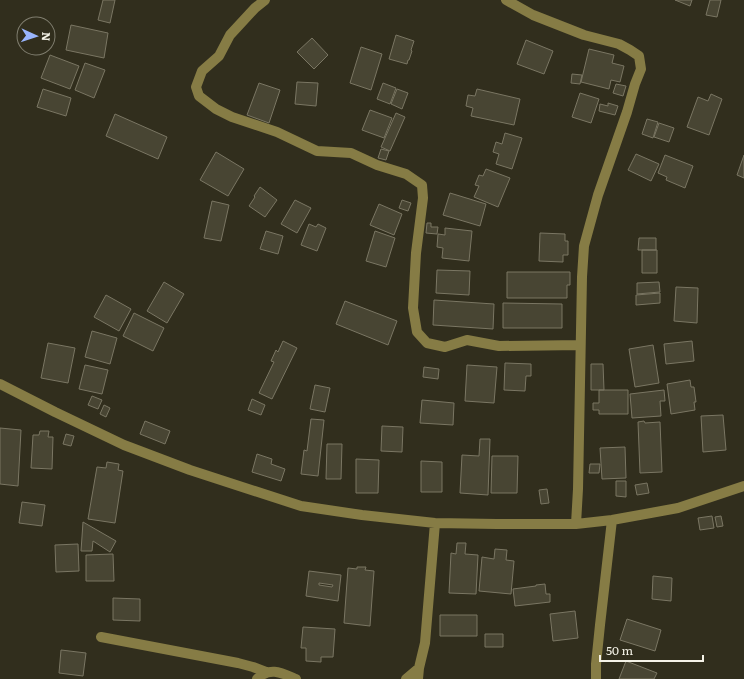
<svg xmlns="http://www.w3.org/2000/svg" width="744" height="679" viewBox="0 0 744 679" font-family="Literata,serif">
<rect width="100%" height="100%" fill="#312e1d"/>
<path fill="#484533" stroke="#7a7663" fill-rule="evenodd" d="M103,0H115L110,23L98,20Z
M675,0H692L690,6Z
M710,0H721L717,17L706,15Z
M71,25L108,33L104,58L66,50Z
M396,35L414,41L411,50L412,51L409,60H408L407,64L389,59Z
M312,38L328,55L314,69L297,52Z
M526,40L553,51L544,74L517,64Z
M361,47L382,54L371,90L350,83Z
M589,49L614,55L612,63L624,66L620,82L611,80L609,89L581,82Z
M50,55L79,66L70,89L41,78Z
M85,63L105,70L94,98L75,90Z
M572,74L582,75L580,84L571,83Z
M297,82L318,83L316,106L295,104Z
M259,83L280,90L269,123L247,115Z
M383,83L396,88L390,104L377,99Z
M616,84L626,86L623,96L613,93Z
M43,89L71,98L66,116L37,107Z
M397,89L408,93L402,109L391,104Z
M477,89L520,99L514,125L471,116L473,108L466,106L468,95L475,96Z
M580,93L599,99L591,123L572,117Z
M711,94L722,99L709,135L687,127L698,97L708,101Z
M608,103L618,106L615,115L599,111L600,104L608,106Z
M370,110L392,118L384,138L362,130Z
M396,113L405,117L390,151L381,147Z
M115,114L167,137L158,159L106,136Z
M647,119L658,122L653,138L642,134Z
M659,123L674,128L669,142L654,137Z
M505,133L522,138L512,169L496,164L499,154L493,152L496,142L502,144Z
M381,149L389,151L386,160L378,158Z
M216,152L244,169L228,196L200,180Z
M636,154L659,164L651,181L628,170Z
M665,155L693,166L685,188L666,180L667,177L658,173Z
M744,155V178L737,175Z
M486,169L510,178L498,207L474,197L479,186L475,185L479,175L483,176Z
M260,187L277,200L265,217L249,206L255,197L254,196Z
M450,193L486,204L480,226L443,215Z
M295,200L311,208L297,233L281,224Z
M402,200L411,203L408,211L399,208Z
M212,201L229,205L221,241L204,238Z
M379,204L402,214L394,235L370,225Z
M427,223H431V227H438L437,234L426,233Z
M309,224L316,227L318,224L326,228L317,251L301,245Z
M445,228L472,231L469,261L442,258L443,248L437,247L438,234L445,235Z
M266,231L283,236L278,254L260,249Z
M375,231L395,238L386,267L366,261Z
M540,233L565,234V241H568V255H563V262L539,261Z
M639,238H656V250H638Z
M642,250H657V273H642Z
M437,270L470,271L469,295L436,293Z
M507,272H570V285H567V298H507Z
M164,282L184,294L167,323L147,311Z
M659,282L660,292L637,294V283Z
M676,287L698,288L697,323L674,321Z
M660,293V303L636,305V295Z
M106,295L131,309L119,331L94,317Z
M434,300L494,304L493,329L433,325Z
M345,301L397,321L388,345L336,324Z
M503,303L562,304V328H503Z
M134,313L164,328L153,351L123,336Z
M92,331L117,338L110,364L85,357Z
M283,341L297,348L272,399L259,393L274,362L271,361L276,350L278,352Z
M692,341L694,361L666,364L664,344Z
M48,343L75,348L68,383L41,378Z
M653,345L659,383L635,387L629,349Z
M505,363L531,364V376H526L525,391L504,390Z
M591,364H603L604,390H591Z
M85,365L108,370L102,394L79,389Z
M467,365L497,367L494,403L465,401Z
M424,367L439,369L438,379L423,377Z
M690,380L691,387H694L696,402H694L695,410L671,414L667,384Z
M315,385L330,388L325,412L310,409Z
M599,390H628V414H599V410H593V403H599Z
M664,390L665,401H660L661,416L632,418L630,394Z
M92,396L102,400L98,409L88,405Z
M252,399L265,405L261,415L248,410Z
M422,400L454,403L453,425L420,423Z
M104,405L110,408L106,417L100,414Z
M723,415L726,450L703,452L701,416Z
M311,419L324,420L318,476L301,474L304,450L307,451Z
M145,421L170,431L165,444L140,434Z
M644,421L645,423L660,422L662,472L640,473L638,422Z
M382,426L403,427L402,452L381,451Z
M0,428L21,430L18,486L0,484Z
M40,431H49L48,437H53L52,469L31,468L33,435H39Z
M66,434L74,436L71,446L63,444Z
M480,439H490L488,495L460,493L462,455L479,456Z
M327,444H342L341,479H326Z
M625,447L626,478L602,479L600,448Z
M257,454L272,459L271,464L285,469L281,481L252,472Z
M492,456H518L517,493H491Z
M356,459L379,460L378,493H356Z
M421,461L442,462V492H421Z
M107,462L119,464L118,470L123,471L115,523L88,519L97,467L106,468Z
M590,464H600L599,473H589Z
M616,481H626V497L616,496Z
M647,483L649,493L637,495L635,485Z
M547,489L549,503L541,504L539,490Z
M22,502L45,505L42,526L19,523Z
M712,516L714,528L700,530L698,518Z
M721,516L723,526L717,527L715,517Z
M83,522L116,541L110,552L93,541L92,551H81Z
M457,543H466L465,554L478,555L476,594L449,593L451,553L456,554Z
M78,544L79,571L56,572L55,545Z
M495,549L507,550L506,560L514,561L511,594L479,591L482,557L494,559Z
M113,554L114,581H86V555Z
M357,567H366L365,570L374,571L370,626L344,623L348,568L357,569Z
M309,571L341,575L338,601L306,596ZM319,583L333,585L332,587L319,585Z
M653,576L672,578L671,601L652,599Z
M545,584L546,594H550V602L515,606L513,589L536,586V585Z
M113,598L140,599V621L113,620Z
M575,611L578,638L553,641L550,614Z
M440,615H477V636H440Z
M627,619L661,630L655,651L620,640Z
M303,627L335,629L333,657H321V662L306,661V648H301Z
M485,634H503V647H485Z
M61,650L86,653L83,676L59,673Z
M626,661L657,673L654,679H619Z"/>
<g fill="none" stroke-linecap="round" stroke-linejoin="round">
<path stroke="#867c45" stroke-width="10" d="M265,0L255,8L230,35L219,56L202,71L196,87L199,96L216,109L232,117L277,132L317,151L351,153L377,165L406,174L422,185L423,198L416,253L413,308L417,332L427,343L445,347L467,340L499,346L580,345
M506,0L533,15L584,35L619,44L630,50L639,56L641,69L635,84L627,112L598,195L584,246L582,277L578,489L576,524
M0,384L55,412L124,445L190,470L301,506L362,515L435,523L497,524H576L612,520L678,508L744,486
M101,637L238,663L253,667L266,672
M257,679C270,666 282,673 296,679
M406,679L419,668
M418,679L419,668L425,643L435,523
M596,679V664L600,625L612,520"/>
</g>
<g transform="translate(36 36) rotate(93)"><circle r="19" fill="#312e1d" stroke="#7f7d6e"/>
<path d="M0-3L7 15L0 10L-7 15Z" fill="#99b5fd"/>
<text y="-6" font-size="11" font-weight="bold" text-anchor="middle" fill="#f5f3e8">N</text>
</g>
<path d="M600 655v6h103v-6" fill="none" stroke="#f5f3e8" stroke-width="2"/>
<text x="606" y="655" font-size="12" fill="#f5f3e8" stroke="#312e1d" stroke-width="3" paint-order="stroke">50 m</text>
</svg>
